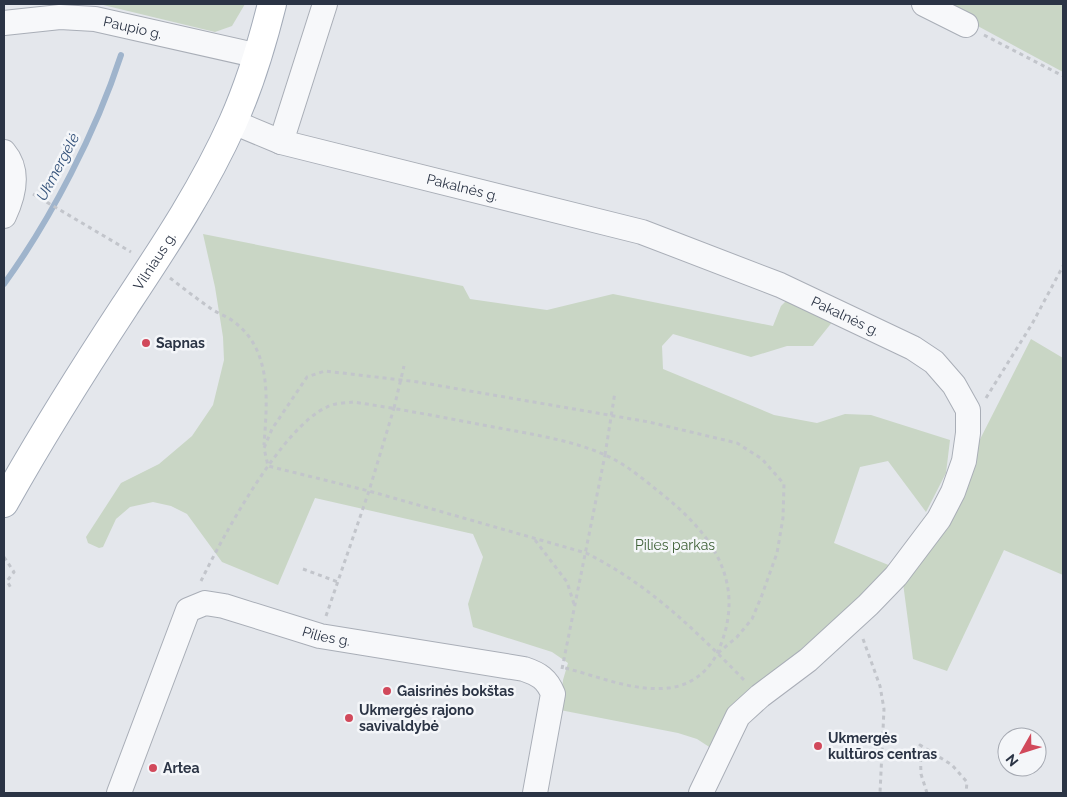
<svg xmlns="http://www.w3.org/2000/svg" width="1067" height="797" viewBox="0 0 1067 797" font-family="Raleway,sans-serif">
<rect width="100%" height="100%" fill="#e4e7ec"/>
<path fill="#c9d6c5" d="M99,4H245L232,26L215,32Z
M937,4H1063V72Z
M203,234L463,286L470,299L547,310L613,294L773,326L781,306L789,298L833,321L813,346H787L751,357L673,334L662,346L663,369L774,415L817,423L845,414L871,415L950,440L946,473L926,512L888,461L860,467L834,543L891,566L859,599L742,700L717,752L697,739L678,733L560,710L563,680L568,663L552,652L473,627L468,604L483,557L473,534L315,498L278,585L222,562L187,514L171,506L153,502L130,507L116,519L103,547L99,548L88,543L86,537L121,483L159,464L192,436L213,405L224,360L223,337L215,287Z
M1031,339L1063,358V575L1004,550L947,671L913,659L903,583L970,459Z"/>
<g fill="none" stroke-linecap="round" stroke-linejoin="round">
<path stroke="#9fb4cc" stroke-width="6" d="M4,284C51,219 96,132 121,55"/>
<g stroke="#a9aeb7" stroke-width="26">
<g id="minor">
<path d="M924,4L966,25"/>
<path id="s1" d="M4,23L60,17L95,19L259,56"/>
<path id="s2" d="M233,122L281,142L642,232L780,285L913,348L934,362L954,385L968,410V433L964,461L953,492L939,519L896,576L868,605L808,660L760,696L738,716L701,793"/>
<path d="M281,142L325,4"/>
<path d="M4,152C20,171 14,195 4,216"/>
<path id="s3" d="M119,793L188,610L205,603L224,606L320,636L524,669C539,674 547,679 553,694L535,793"/>
</g>
</g>
<g stroke="#a3abb8" stroke-width="30">
<g id="major">
<path id="s4" d="M4,503C42,435 83,370 125,306C164,247 204,187 233,122C250,84 262,44 272,4"/>
</g>
</g>
<path stroke="#c2c5cb" stroke-width="3" stroke-dasharray="4 4" stroke-linecap="butt" d="M984,35L1063,76
M33,194L131,252
M170,278C183,288 196,298 210,308C217,313 226,316 233,321C273,350 267,402 264,445
M986,398L1032,324L1063,266
M535,540L567,582L574,604
M4,557L14,572L7,581L11,588
M303,569L338,582
M201,581C223,536 282,427 327,407C334,403 345,403 353,402C402,409 450,419 499,428C531,434 575,441 605,455C624,463 642,478 658,491C710,531 748,581 719,649C711,670 691,686 668,688C634,692 597,676 565,668
M326,616L369,491L394,408
M863,639L880,686L884,709L880,793
M718,653L737,637L752,619L762,595L777,553L783,518L784,484L762,459L737,443L649,422L418,382L325,371L307,377L272,429L264,448L268,466L369,491L586,553C650,585 695,630 745,681
M562,669L605,455
M927,793L921,774L920,745L952,765L967,782L966,793"/>
<use href="#minor" stroke="#f7f8fa" stroke-width="24"/>
<use href="#major" stroke="#fff" stroke-width="28"/>
<path stroke="#c2c5cb" stroke-width="3" stroke-dasharray="4 4" stroke-linecap="butt" d="M394,408L404,366
M605,455L615,392"/>
</g>
<g fill="#d1495b" stroke="#f4f6f9" stroke-width="2">
<circle cx="146" cy="343" r="5"/>
<circle cx="387" cy="691" r="5"/>
<circle cx="349" cy="718" r="5"/>
<circle cx="818" cy="746" r="5"/>
<circle cx="153" cy="768" r="5"/>
</g>
<g text-anchor="middle" stroke-width="5" stroke-linejoin="round" paint-order="stroke">
<g font-size="14" fill="#2b3445" stroke="#f4f6f9">
<text dy="5" stroke="none"><textPath href="#s1" startOffset="130">Paupio g.</textPath></text>
<text dy="5" stroke="none"><textPath href="#s2" startOffset="239">Pakalnės g.</textPath></text>
<text dy="5" stroke="none"><textPath href="#s4" startOffset="285">Vilniaus g.</textPath></text>
<text dy="5" stroke="none"><textPath href="#s2" startOffset="644">Pakalnės g.</textPath></text>
<text dy="5" stroke="none"><textPath href="#s3" startOffset="340">Pilies g.</textPath></text>
</g>
<g font-size="14" font-weight="bold" fill="#2b3445" stroke="#f4f6f9" text-anchor="start">
<text x="156" y="348">Sapnas</text>
<text x="397" y="696">Gaisrinės bokštas</text>
<text x="359" y="715">Ukmergės rajono<tspan x="359" dy="16">savivaldybė</tspan></text>
<text x="828" y="743">Ukmergės<tspan x="828" dy="16">kultūros centras</tspan></text>
<text x="163" y="773">Artea</text>
</g>
<g font-size="14" fill="#3f6138" stroke="#f4f6f9">
<text x="675" y="550">Pilies parkas</text>
</g>
<g font-size="15" font-style="italic" fill="#34527a" stroke="#f4f6f9">
<text transform="translate(58 167) rotate(-62)" y="5">Ukmergėlė</text>
</g>
</g>
<rect width="1067" height="797" fill="none" stroke="#2b3445" stroke-width="10"/>
<g transform="translate(1022 752) rotate(231)"><circle r="24" fill="#f4f6f9" stroke="#a4a8b1"/>
<path d="M0-4L9 19L0 12L-9 19Z" fill="#d1495b"/>
<text y="-8" font-size="14" font-weight="bold" text-anchor="middle" fill="#2b3445">N</text>
</g>
</svg>
